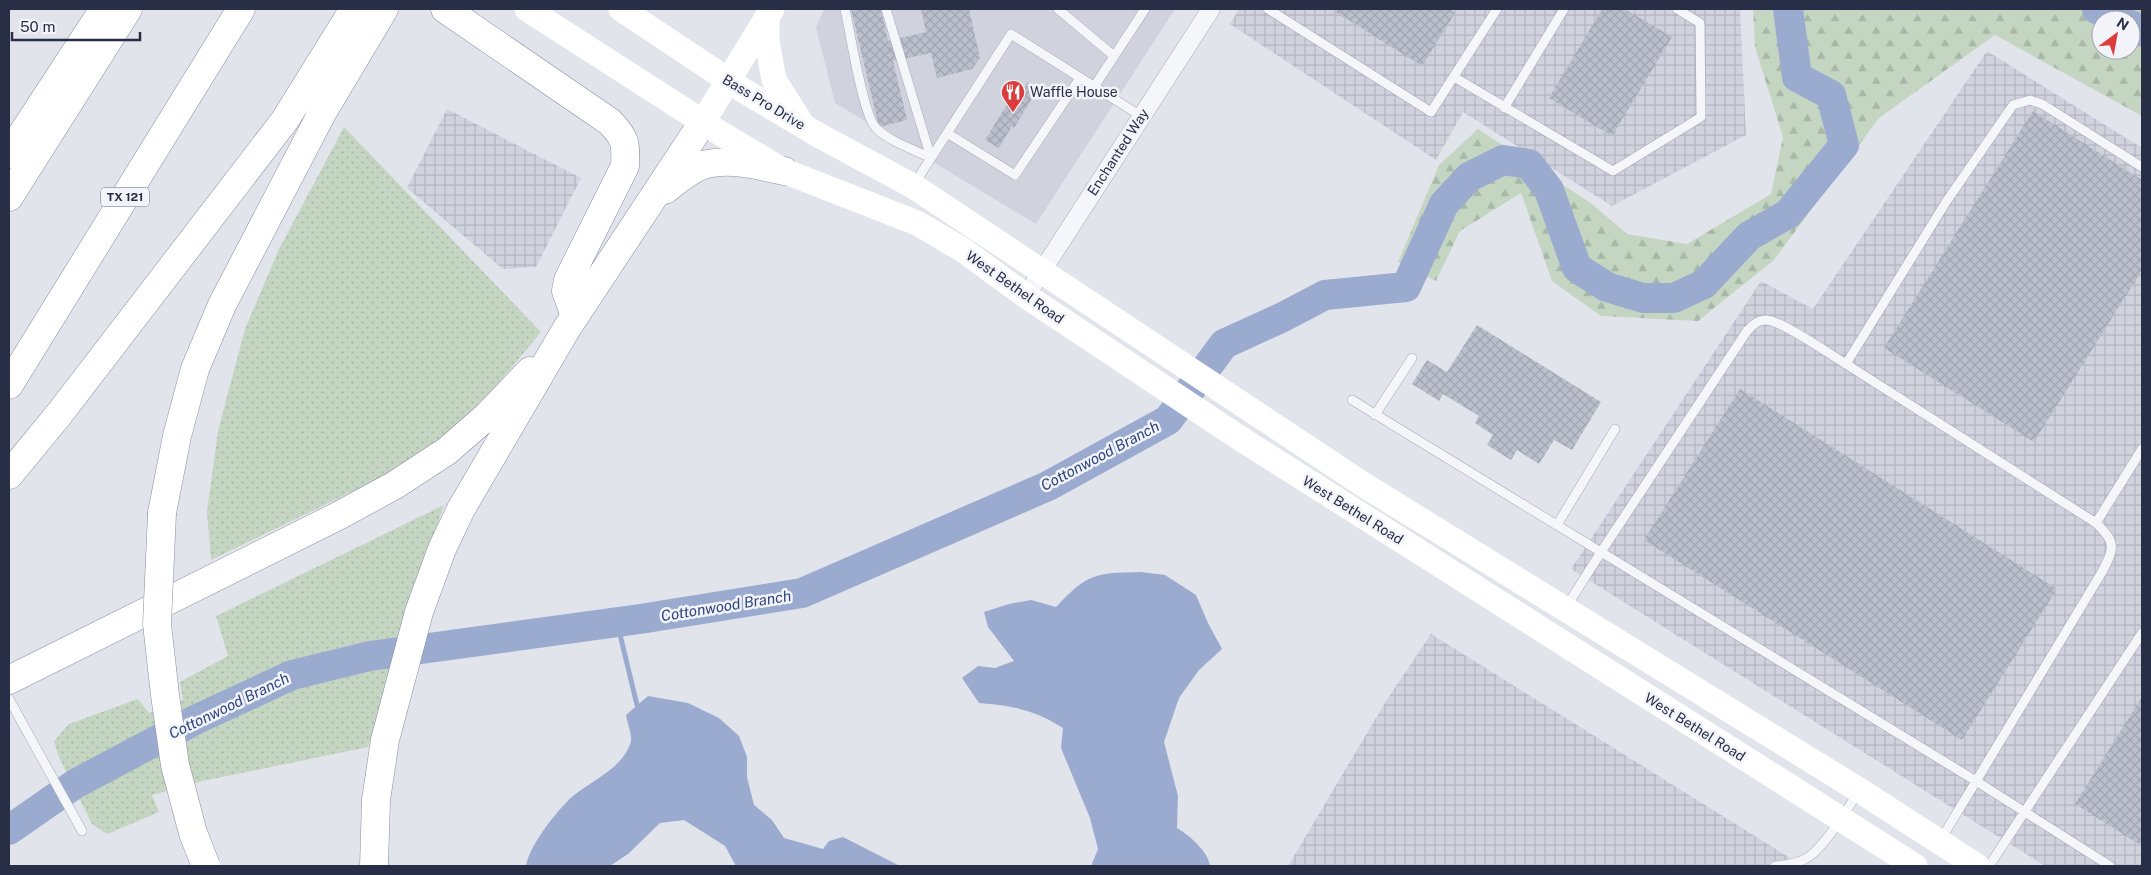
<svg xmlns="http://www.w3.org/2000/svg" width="2151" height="875" viewBox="0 0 2151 875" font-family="'Public Sans',sans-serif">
<defs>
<pattern id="industrial-grid" width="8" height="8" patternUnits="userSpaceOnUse" patternTransform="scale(1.25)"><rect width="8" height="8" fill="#d0d3de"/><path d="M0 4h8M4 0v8" fill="none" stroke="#b3b5c0"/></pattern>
<pattern id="grass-dots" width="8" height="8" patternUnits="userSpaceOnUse" patternTransform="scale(1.25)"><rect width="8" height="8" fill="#c4d6c2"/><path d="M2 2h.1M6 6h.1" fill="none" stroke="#a8b8a8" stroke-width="1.8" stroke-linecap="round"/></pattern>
<pattern id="forest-firs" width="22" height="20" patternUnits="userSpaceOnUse" patternTransform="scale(1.25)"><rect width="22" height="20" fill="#c4d6c2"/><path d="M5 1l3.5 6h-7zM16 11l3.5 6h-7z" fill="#a8b8a8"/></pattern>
<pattern id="building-cross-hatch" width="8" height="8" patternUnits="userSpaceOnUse" patternTransform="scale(1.25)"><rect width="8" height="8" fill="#bbbfcc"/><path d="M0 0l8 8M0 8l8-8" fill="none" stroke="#a1a4b1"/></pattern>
</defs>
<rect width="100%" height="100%" fill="#e2e4ec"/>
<path fill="#d0d3de" d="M824,9H1175L1036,224L835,103L816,28Z"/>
<path fill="url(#industrial-grid)" d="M1239,9H1740L1746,135L1612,206L1463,112L1436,160L1230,24Z
M1987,51L2142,148V866H2045L1571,569L1761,281L1813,309Z
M447,109L581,178L536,267L503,269L407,188Z
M1431,634L1803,866H1288L1386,701Z"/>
<path fill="url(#grass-dots)" d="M344,127L541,332L463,426L413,462L211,560L207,512L218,431L245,329L279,249Z
M444,505L419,579L368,747L203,781L152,795L159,812L107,834L92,824L58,755L54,741L69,724L138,699L149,713L183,700L180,682L228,656L216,616Z"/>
<path fill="url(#forest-firs)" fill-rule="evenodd" d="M1753,9H2142V116L1995,35L1879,118L1774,260L1698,321L1601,316L1552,281L1521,193L1460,231L1436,281L1398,262L1439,165L1478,129L1592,204L1627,234L1687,244L1771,194L1783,137L1755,47ZM2101,20H2131V50H2101Z"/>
<path fill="#9aabcf" d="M1141,572L1165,575L1196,595L1208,623L1222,649L1199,670L1179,698L1164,742L1178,796L1177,828C1190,836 1208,851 1210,866H1091L1098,849L1090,818L1061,748L1063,728C1033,709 1013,706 979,703L962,678L978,666L995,668L1014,661L988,627L984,612L1009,604L1031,600L1056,607C1088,573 1095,573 1141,572Z
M648,696L688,703L719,718L739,736L747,757V777L754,805L772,820L784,838L823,849L829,841L843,837L900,866H736L725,846L684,820L660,823L628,854L610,866H526C529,846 557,810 573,796C592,780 624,768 631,741C632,735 627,722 626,715Z"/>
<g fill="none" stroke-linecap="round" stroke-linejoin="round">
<path stroke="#9aabcf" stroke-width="5" d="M617,622L637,705L641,709"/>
<path stroke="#9aabcf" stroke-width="30" d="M2097,9L2121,20
M2131,25L2142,31
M9,830L75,784L197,719L292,675L370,656L640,619L802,593L1048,486L1168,420L1224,344L1283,317L1325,295L1406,287L1444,204L1469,177L1503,160L1529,164L1549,190L1577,268L1607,287L1643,298H1674L1704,284L1749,236L1788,214L1844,145L1831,95L1797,77L1788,9"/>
</g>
<path fill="url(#building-cross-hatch)" d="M851,9H881L888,41L926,32L921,9H969L980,58L972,69L937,78L931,53L893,61L907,120L879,127Z
M1331,9H1449L1455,13L1422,66Z
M1602,9H1625L1672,37L1612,136L1549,98Z
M1028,82L1038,89L1014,128L1012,126L999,148L985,140L1016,90L1021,93Z
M2033,111L2142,180V270L2034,442L1884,348Z
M1477,325L1601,402L1572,450L1554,440L1539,464L1517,450L1511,460L1487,445L1493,435L1475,423L1479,416L1443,394L1439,401L1412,384L1427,360L1447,372Z
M1740,389L2057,589L1962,740L1644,540Z
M2142,697V846L2075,804Z"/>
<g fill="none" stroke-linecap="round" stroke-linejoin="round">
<g stroke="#a6aab7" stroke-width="10">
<path id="service" d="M845,9C850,31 863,116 876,128C890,142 913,149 931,158
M886,9L931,158
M1058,9L1114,56
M1268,9L1431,112L1497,9
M1454,77L1613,171L1701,117L1700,23L1677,9
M1094,87L1145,9
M1504,108L1564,9
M947,133L1015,175L1080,78
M913,186L1011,34L1141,116
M1846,364L2096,523C2116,542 2115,548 2102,572L1940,841
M1352,400L1601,552L1565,609
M1375,415L1412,358
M2096,523L2142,449
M1557,525L1615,429
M9,699L82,831
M1775,866C1784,865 1796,864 1805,859C1823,850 1847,810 1858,792
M1989,866L2142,633
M2110,866L1976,781L1601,552L1747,331C1753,325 1757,320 1767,320C1784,322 1829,354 1846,364L1946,202L2013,105L2030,100L2042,104L2142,167"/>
</g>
<g stroke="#a6aab7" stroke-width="19">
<path id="minor" d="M1026,296L1211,9"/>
</g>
<g stroke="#888ea4" stroke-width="29">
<path id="motorway" d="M445,9L610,122C626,139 626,143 625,166L568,280L566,291L575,316
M9,154L104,9
M665,190C677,181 692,167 707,164C732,158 760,166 784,171
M9,197L128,9
M9,385L241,9
M9,475L60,413L285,120L354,9
M162,513L177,436L195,369L222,305L322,113L384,9
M9,680L340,515L395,485L447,451L487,416L530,371
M374,866L376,800L385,740L419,612L442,549L461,509L567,328L703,122"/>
</g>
<use href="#service" stroke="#f5f6f9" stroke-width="9"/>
<use href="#minor" stroke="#f5f6f9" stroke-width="18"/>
<path stroke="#fff" stroke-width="25" d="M527,9L720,133L784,171L917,223L963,250L1026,296L1235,435L1915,866
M621,9L746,92L820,136L913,186L1364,485L1859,790L1977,866
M767,17V41L774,80L800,121
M703,122L772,9"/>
<use href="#motorway" stroke="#fff" stroke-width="28"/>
<g stroke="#888ea4" stroke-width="29" stroke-linecap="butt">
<path id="motorway-bridge" d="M162,513L157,624L165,695L175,765L193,833L206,866"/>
</g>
<use href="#motorway-bridge" stroke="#fff" stroke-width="28"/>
</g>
<defs>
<g id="restaurant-pin" transform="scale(1.25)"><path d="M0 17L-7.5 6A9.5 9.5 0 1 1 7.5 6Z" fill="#dc3c3c" stroke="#f2f4f9"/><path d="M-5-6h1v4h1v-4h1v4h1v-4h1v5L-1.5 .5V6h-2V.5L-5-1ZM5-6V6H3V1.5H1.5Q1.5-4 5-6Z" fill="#fff"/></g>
</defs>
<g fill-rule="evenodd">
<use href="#restaurant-pin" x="1013" y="92"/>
</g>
<g text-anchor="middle" stroke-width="5" stroke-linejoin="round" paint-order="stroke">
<rect fill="#f2f4f9" stroke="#65697b" stroke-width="1" x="101" y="187.5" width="48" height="19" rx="4"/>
<g font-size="12" font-weight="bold" fill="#282e45">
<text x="125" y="201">TX 121</text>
</g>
<g font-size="14" fill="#282e45" stroke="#f2f4f9" text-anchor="start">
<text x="1030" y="97">Waffle House</text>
</g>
<g font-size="14" fill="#282e45" stroke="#f2f4f9">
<text transform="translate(764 102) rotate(31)" y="5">Bass Pro Drive</text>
<text transform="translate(1118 152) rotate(-57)" y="5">Enchanted Way</text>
<text transform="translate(1015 287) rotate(35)" y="5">West Bethel Road</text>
<text transform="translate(1353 510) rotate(32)" y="5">West Bethel Road</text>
<text transform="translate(1695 727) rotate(32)" y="5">West Bethel Road</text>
</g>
<g font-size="15" font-style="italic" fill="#2e457e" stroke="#f2f4f9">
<text transform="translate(1100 456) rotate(-28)" y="5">Cottonwood Branch</text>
<text transform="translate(726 606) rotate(-9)" y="5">Cottonwood Branch</text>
<text transform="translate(229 706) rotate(-26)" y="5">Cottonwood Branch</text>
</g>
</g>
<rect width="2151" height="875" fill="none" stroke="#282e45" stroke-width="20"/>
<g transform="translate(2116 35) rotate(32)"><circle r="24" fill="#f2f4f9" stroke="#a1a5b1"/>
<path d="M0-4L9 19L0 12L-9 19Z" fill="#dc3c3c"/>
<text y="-8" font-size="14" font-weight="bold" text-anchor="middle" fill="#282e45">N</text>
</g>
<path d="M12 32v8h128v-8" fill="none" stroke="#282e45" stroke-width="2.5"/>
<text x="20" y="32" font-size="15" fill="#282e45" stroke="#f2f4f9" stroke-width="4" paint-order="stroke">50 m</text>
</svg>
